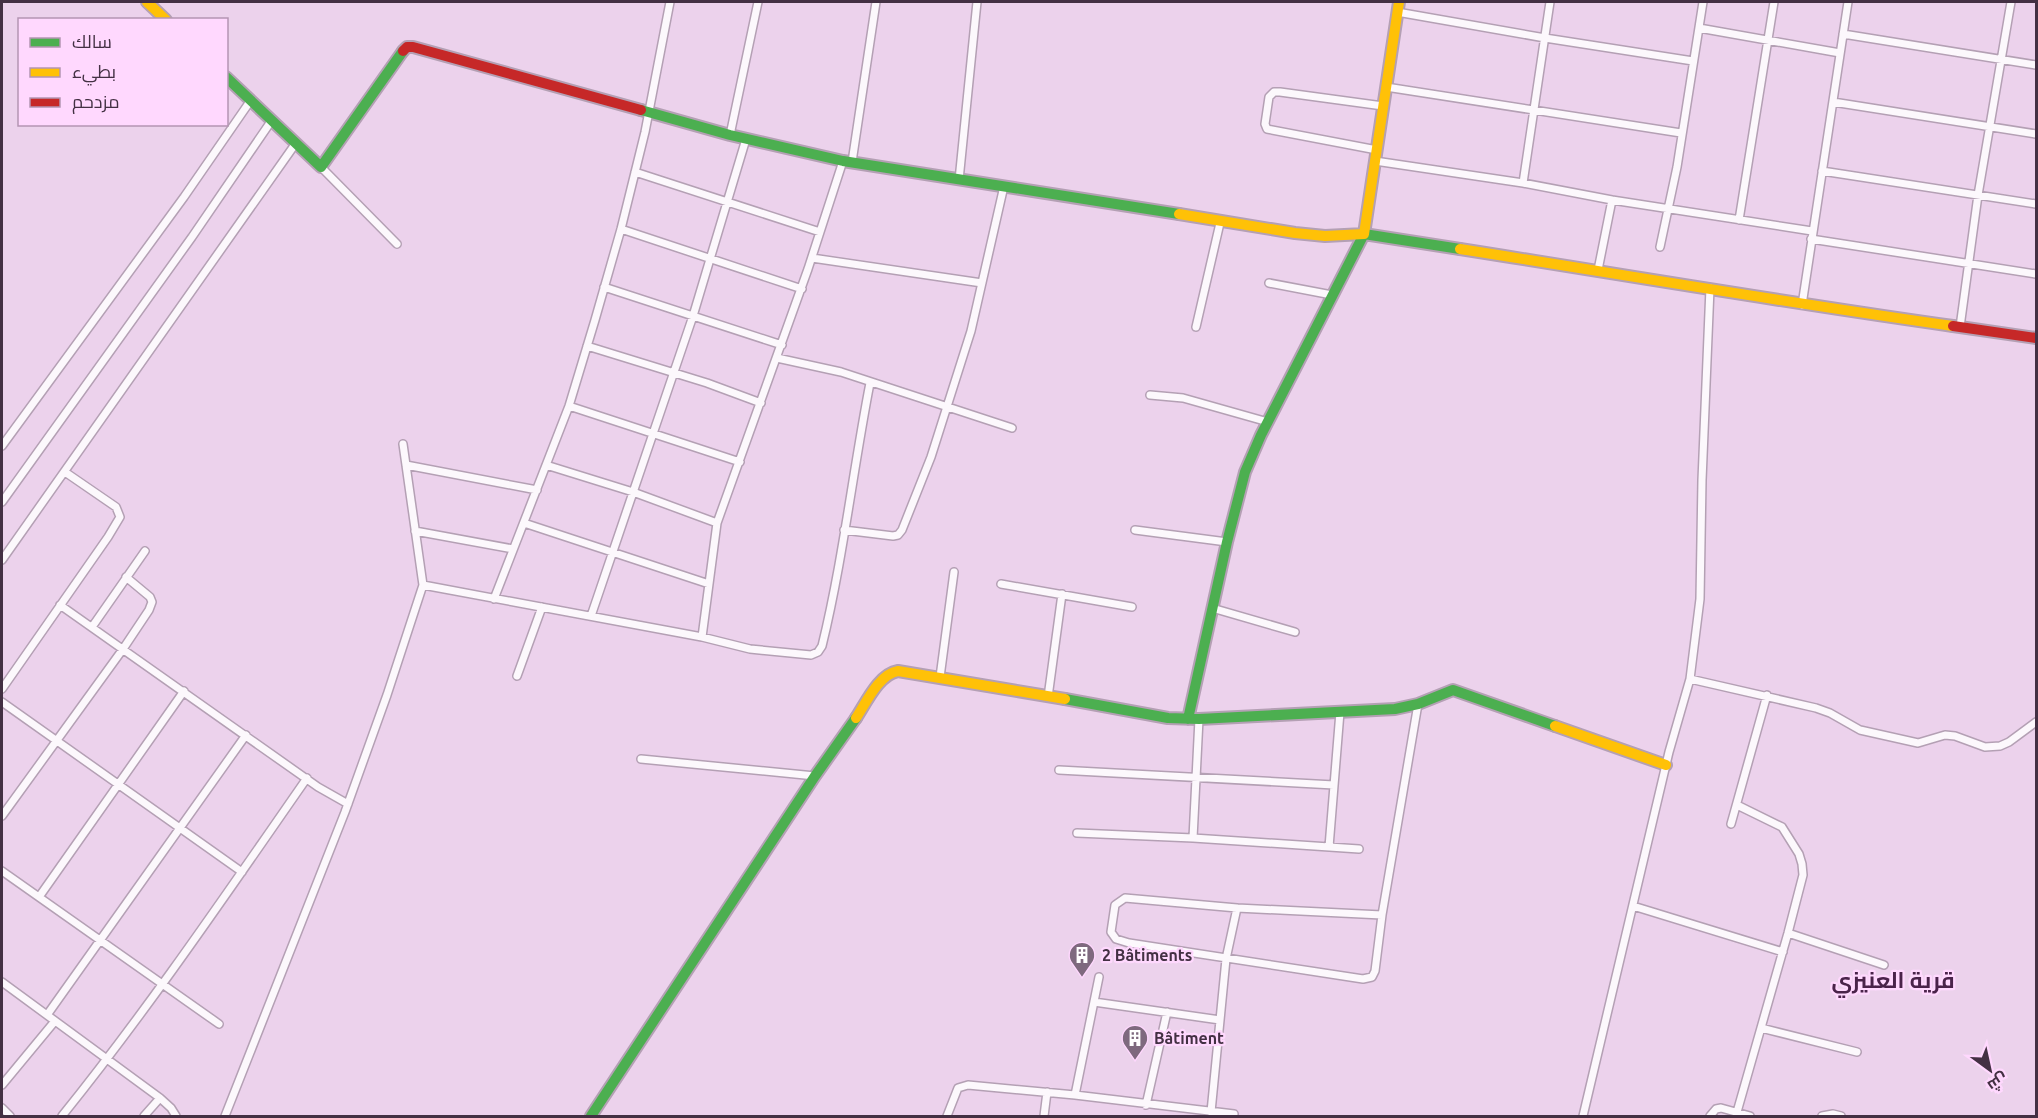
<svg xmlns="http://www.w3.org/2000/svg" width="2038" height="1118" viewBox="0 0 2038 1118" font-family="Ubuntu,Cairo,sans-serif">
<rect width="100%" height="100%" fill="#ecd2ec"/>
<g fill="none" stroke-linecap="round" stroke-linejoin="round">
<g stroke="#b4a0b4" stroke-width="10">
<path id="street" d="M1397,12L1545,38L1693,61
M1699,28L1840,53
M1843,34L2036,65
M1386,87L1681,133
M1833,102L2036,134
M730,135L758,2
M1377,150L1267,129L1265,124L1269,97L1274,92H1280L1383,106
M1375,161L1523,183L1612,200L1812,231
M852,162L876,2
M321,167L397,244
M1822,171L2036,204
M635,172L820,232
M959,180L977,2
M1523,183L1550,2
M1739,220L1774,2
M621,229L802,289
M1811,239L2036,274
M1660,247L1677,167L1703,2
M812,258L982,283
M1598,270L1612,200
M1269,283L1332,295
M604,287L782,345
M1802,305L1848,2
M1196,327L1220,223
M1960,327L1978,195L2011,2
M587,346L707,383L761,403
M777,358L841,372L1012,428
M1150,395L1183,398L1268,422
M569,406L740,462
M2,446L184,197L251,100
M406,465L537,490
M546,465L633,492L717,523
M2,502L192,237L272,120
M524,523L709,584
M844,530L893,536L898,535L902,530L931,457L971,331L1004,186
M1135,530L1227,542
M415,531L513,549
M2,560L296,143
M1001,584L1132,607
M423,585L702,637L750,649L811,655L818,652L822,646C843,560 853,470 870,383
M494,599L569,406L595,320L621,229L645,132L670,2
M60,605L318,787L348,804
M1212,608L1295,632
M591,616L693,316L746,139
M92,627L145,551
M702,637L717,523L808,269L843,161
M517,676L542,607
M940,677L954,572
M1690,679L1816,708L1830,713L1860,730L1918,743L1945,735L1955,736L1985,747L2000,746L2009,742L2036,722
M2,689L108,537L120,517L116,507L65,472
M1048,697L1062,594
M2,702L242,872
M641,759L815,776
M1059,770L1334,785
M1737,805L1782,827L1799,854L1802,864L1803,875L1788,933L1737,1112
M2,816L123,649L149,610L152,602L150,597L126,577
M1731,824L1767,695
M1077,833L1193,838L1359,849
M1193,838L1199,719
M1329,847L1340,712
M2,871L219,1024
M39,897L184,691
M1633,906L1783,952
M1382,915L1237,908L1125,898L1115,905L1111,932L1116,939L1129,943L1363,979L1372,977L1375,971L1382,915L1418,704
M1788,933L1884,965
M2,982L160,1098L171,1108L176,1116
M1094,1002L1220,1020
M47,1015L246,735
M1761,1028L1857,1052
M2,1085L55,1021
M1075,1095L1099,977
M1146,1105L1167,1012
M2,1108L10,1116
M1211,1112L1226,959L1237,908
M62,1116C149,1008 227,893 307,778
M144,1116L160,1098
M225,1116L345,812L387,695L423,585L403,444
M947,1116L958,1088L968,1085L1075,1095L1234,1114
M1044,1116L1047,1092
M1583,1116L1669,752L1690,679L1700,599L1702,480L1710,288
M1710,1116L1716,1109L1721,1108L1750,1116
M1822,1116L1833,1114L1841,1116"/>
</g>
<g stroke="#b4a0b4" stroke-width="14">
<path id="fast" d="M226,77L321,167L403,51
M641,110L730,135L843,161L1179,214
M1065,699L1168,718L1199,719L1395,709L1418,704L1453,690L1555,726
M1188,719L1227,542L1245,472L1261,435L1364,234L1460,249
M591,1116L815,776L856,718"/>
</g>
<g stroke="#b4a0b4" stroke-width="14">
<path id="slow" d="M147,2L166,20
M1179,214L1295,233L1325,236L1364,234L1399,2
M1460,249C1625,275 1789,303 1953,326
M856,718C866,703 879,674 898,671L1065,699
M1555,726L1666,765"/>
</g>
<g stroke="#b4a0b4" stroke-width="14">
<path id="jam" d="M403,51L407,47H413L641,110
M1953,326L2036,338"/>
</g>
<use href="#street" stroke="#fcf8fc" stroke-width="7"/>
<use href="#fast" stroke="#4caf50" stroke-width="10"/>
<use href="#slow" stroke="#ffc107" stroke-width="10"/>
<use href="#jam" stroke="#c62828" stroke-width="10"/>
</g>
<defs>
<g id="building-pin" transform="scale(1.35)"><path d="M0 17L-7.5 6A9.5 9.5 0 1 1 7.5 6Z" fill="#7e697e" stroke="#ffd8fe"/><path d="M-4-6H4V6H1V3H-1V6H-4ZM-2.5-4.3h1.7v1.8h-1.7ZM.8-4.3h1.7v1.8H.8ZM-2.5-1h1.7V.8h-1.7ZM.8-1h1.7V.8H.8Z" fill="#fff"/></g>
</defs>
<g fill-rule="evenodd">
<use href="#building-pin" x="1082" y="955"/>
<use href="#building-pin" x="1135" y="1038"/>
</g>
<g text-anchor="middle" stroke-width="4.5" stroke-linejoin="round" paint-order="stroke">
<g font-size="16" font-weight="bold" fill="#433043" stroke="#ffd8fe" text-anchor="start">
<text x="1102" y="961">2 Bâtiments</text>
<text x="1154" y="1044">Bâtiment</text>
</g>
<g font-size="22" font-weight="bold" fill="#4a234a" stroke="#ffd8fe">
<text x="1893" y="988">قرية العنيزي</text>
</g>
</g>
<rect width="2038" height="1118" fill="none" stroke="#433043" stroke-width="6"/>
<rect x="18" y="18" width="210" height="108" fill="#ffd8fe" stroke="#b495b3" stroke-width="1.5"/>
<rect x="30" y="38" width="30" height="9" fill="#4caf50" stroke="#b495b3" stroke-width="1.5"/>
<text x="72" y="48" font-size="18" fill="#433043">سالك</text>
<rect x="30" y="68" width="30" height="9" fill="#ffc107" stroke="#b495b3" stroke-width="1.5"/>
<text x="72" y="78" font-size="18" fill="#433043">بطيء</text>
<rect x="30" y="98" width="30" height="9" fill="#c62828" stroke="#b495b3" stroke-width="1.5"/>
<text x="72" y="108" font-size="18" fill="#433043">مزدحم</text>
<g transform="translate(1990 1070) rotate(147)" stroke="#ffd8fe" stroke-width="4.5" paint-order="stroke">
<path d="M0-4.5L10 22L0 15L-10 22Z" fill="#433043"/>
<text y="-9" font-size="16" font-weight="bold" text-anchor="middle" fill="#433043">ش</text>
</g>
</svg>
